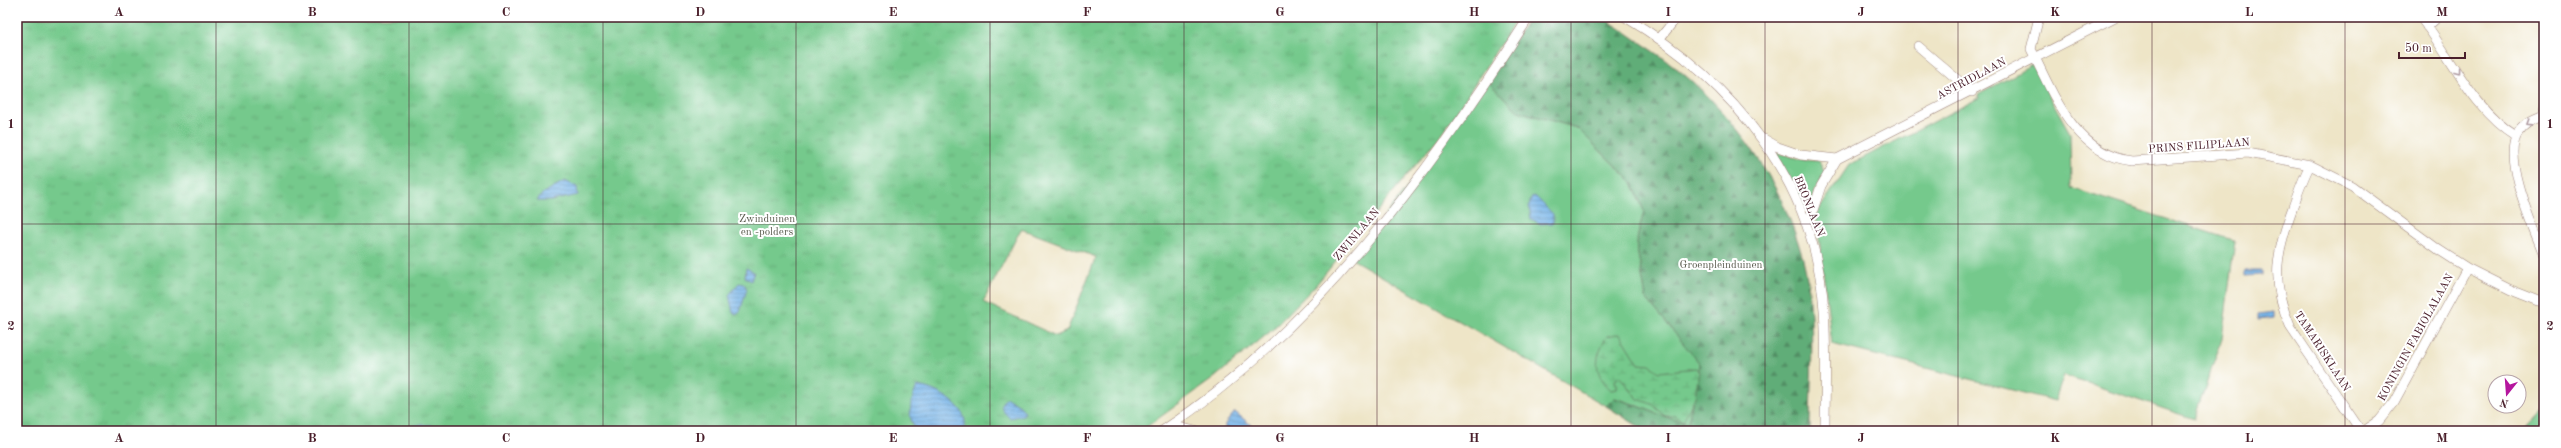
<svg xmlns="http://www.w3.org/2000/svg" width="2561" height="448" viewBox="0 0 2561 448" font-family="'Old Standard TT',serif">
<defs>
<pattern id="forest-firs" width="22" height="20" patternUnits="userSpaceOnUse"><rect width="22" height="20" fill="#60ad78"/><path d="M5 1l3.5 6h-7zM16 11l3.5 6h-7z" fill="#518c63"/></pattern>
<pattern id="wetland-marsh" width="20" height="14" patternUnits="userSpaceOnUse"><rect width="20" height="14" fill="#75c98c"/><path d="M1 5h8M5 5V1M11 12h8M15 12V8" fill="none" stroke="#67ac79"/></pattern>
<pattern id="park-tufts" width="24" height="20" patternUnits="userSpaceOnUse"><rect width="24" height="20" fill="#75c98c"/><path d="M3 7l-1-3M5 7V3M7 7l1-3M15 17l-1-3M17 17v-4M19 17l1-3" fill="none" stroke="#67ac79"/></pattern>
<pattern id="water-rules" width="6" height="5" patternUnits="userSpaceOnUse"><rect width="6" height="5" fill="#74b3e7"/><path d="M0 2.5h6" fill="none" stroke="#6191bb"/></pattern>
</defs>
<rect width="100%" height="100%" fill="#fff"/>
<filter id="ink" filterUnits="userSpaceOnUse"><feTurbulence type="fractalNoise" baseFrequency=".025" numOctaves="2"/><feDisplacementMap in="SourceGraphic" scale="8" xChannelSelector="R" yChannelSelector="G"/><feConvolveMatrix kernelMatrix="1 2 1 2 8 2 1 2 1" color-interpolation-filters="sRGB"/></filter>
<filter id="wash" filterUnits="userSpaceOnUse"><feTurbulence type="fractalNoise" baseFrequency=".012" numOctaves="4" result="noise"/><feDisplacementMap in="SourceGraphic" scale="16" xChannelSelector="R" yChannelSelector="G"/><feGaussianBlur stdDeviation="0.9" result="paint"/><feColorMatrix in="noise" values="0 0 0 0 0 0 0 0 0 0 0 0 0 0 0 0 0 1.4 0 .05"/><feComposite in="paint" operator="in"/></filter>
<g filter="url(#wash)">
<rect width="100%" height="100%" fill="#eee5c7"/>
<path fill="#75c98c" stroke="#60745c" d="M2032,65L2070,133L2071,188L2235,241L2222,339L2194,419L2064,375L2055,401L1832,344L1816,214L1849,165L1979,98L1978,95Z
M1488,82L1518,111L1577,128L1632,182L1644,211L1636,243L1646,298L1701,364L1688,423C1662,418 1640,405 1615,398L1606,406L1352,259Z
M1778,153L1804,160L1819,161L1825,172L1814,192L1808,211L1804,209L1777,156Z
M2544,410V431H2524Z"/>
<path fill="url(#forest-firs)" stroke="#556652" d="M1529,17C1543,17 1588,14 1598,17C1613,22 1628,34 1640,42C1719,92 1779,169 1803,259C1817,314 1810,375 1810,431H1646L1606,406L1614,398C1640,405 1662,418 1688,423L1700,364L1646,298L1636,243L1644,211L1632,182L1577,128L1518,111L1488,82Z"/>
<path fill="url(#wetland-marsh)" stroke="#60745c" d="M1617,334L1621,335L1639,364L1650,365L1659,372L1697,368L1699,371L1695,397L1683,421L1674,416H1665L1652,404L1638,399L1620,377L1615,380L1617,389L1611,390C1592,372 1595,356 1607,336Z"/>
<path fill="url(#park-tufts)" stroke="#60745c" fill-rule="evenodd" d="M17,17H1518L1444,131L1315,286L1271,331L1214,378L1141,431H17ZM1021,229L1096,257L1067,331L1056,336L983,302Z"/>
<path fill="url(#water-rules)" stroke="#5f6989" d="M565,181L577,187L578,195L551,201H537L543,193Z
M1535,196L1553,214V223L1541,224L1531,219L1529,205L1532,197Z
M746,268L754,272L751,281L745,277Z
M2245,271H2262V275L2245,276Z
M739,283L744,284L747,289L740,312L736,315L733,313L729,295Z
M2274,312V317L2258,319V314Z
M917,386C938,389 972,407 964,431H918C905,419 911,401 917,386Z
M1007,398L1020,406L1025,412L1023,415L1010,418C1004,413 1000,409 1002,402Z
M1235,412L1252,426L1254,431L1225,430V424Z
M417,425H432L436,429L404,431Z"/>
</g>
<g filter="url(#ink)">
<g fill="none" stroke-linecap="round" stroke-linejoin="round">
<g stroke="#9c8279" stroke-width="10">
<path id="minor" d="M1625,17C1733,81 1815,181 1824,310C1827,350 1825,391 1825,431
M2039,17L2031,49C2053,94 2076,155 2132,161L2248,153L2310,165L2352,186L2439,250L2467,268L2511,290L2544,303
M2420,17C2451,56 2472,109 2516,136
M2427,27L2438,17
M1660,38L1677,17
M1918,46L1972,92
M2544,116C2533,119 2523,124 2517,134C2502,160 2534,229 2544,255
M2542,117L2544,107
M1764,139L1778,147L1801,155L1837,159L2115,17
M2310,165C2303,178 2298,193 2293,207C2276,253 2270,282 2291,328L2361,431
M1805,222L1811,216L1821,186L1837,159
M1171,425L1195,431
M1162,431C1313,332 1433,168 1529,17
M2364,431L2379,421L2394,402L2467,268"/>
</g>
<use href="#minor" stroke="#fff" stroke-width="9"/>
</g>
<defs><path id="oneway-chevron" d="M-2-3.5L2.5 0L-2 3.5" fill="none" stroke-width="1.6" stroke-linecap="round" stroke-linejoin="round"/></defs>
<g stroke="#ae9aa0">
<use href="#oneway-chevron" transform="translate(2458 72) rotate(54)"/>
<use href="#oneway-chevron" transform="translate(2528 124) rotate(148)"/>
</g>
</g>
<path fill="none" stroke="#4a1f2b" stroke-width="1" stroke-opacity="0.55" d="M216,17V431M409,17V431M603,17V431M796,17V431M990,17V431M1184,17V431M1377,17V431M1571,17V431M1765,17V431M1958,17V431M2152,17V431M2345,17V431M17,224H2544"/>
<g text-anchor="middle" stroke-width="4" stroke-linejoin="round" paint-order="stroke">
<g font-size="11" fill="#4a1f2b" stroke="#fff">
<text transform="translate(1971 78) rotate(-28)" y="4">ASTRIDLAAN</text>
<text transform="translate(2199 145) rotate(-4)" y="4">PRINS FILIPLAAN</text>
<text transform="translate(1810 206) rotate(68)" y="4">BRONLAAN</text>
<text transform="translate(1356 234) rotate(-50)" y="4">ZWINLAAN</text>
<text transform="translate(2415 337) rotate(-61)" y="4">KONINGIN FABIOLALAAN</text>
<text transform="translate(2323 351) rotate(57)" y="4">TAMARISKLAAN</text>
</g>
<g font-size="11" fill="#595a4d" stroke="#fff">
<text x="767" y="222">Zwinduinen<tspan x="767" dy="13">en -polders</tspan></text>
<text x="1721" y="268">Groenpleinduinen</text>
</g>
</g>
<rect width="2561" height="448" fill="none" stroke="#fff" stroke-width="44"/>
<g transform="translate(2507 394) rotate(197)"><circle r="19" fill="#ffffff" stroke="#b7a5aa"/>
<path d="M0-3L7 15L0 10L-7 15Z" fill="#b5179e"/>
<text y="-6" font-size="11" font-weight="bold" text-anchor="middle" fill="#4a1f2b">N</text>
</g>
<path d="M2399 52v6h66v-6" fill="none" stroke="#4a1f2b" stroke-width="2"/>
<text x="2405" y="52" font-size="12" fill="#4a1f2b" stroke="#ffffff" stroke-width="3" paint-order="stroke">50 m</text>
<rect x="22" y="22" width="2517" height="404" fill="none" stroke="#4a1f2b" stroke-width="1.5"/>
<g font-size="13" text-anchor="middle" font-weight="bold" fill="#4a1f2b">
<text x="119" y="16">A</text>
<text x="312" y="16">B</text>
<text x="506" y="16">C</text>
<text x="700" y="16">D</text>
<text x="893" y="16">E</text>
<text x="1087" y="16">F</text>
<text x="1280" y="16">G</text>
<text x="1474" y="16">H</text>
<text x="1668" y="16">I</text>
<text x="1861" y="16">J</text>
<text x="2055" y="16">K</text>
<text x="2249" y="16">L</text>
<text x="2442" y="16">M</text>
<text x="11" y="128">1</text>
<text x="2550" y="128">1</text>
<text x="11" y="330">2</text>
<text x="2550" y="330">2</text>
<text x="119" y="442">A</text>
<text x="312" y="442">B</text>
<text x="506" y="442">C</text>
<text x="700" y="442">D</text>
<text x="893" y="442">E</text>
<text x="1087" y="442">F</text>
<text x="1280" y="442">G</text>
<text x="1474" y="442">H</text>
<text x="1668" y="442">I</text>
<text x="1861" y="442">J</text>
<text x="2055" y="442">K</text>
<text x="2249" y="442">L</text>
<text x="2442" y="442">M</text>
</g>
</svg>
